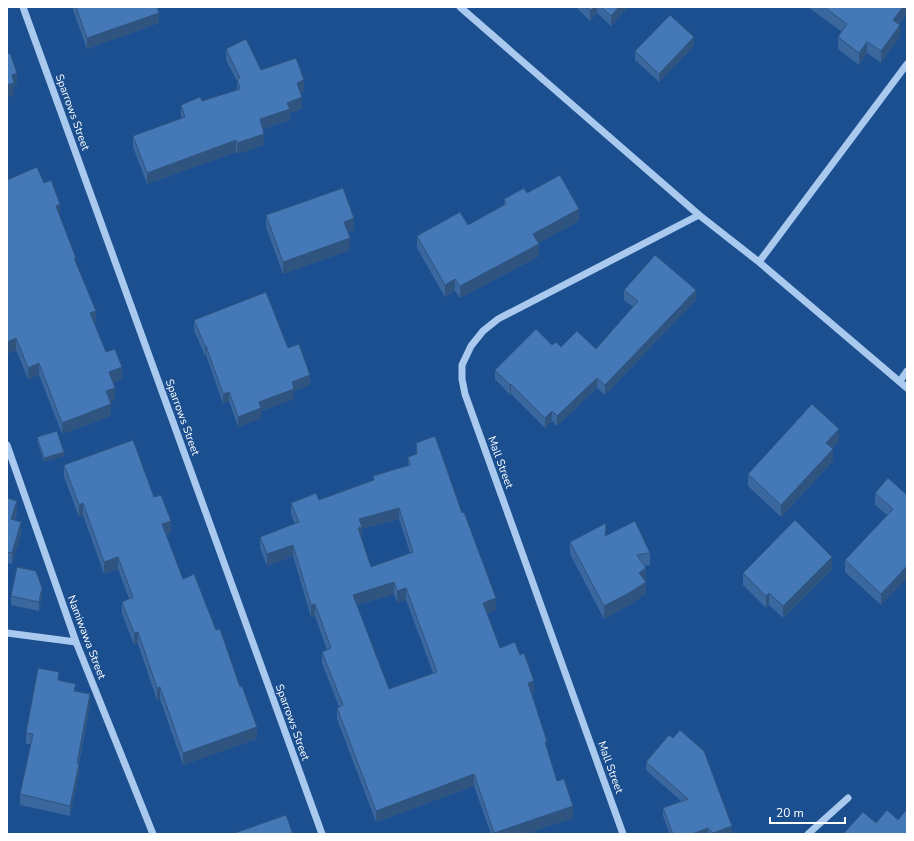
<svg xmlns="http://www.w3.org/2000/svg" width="914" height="841" viewBox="0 0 914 841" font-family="'Nunito Sans',sans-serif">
<rect width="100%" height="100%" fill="#1b4f8f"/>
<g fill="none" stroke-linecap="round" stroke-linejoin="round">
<path stroke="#a9c9ee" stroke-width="7" d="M23,7L322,834
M460,7L699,215L759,262L907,388
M759,262L907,64
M900,381L907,371
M7,445L76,642L153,834
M7,633L76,642
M623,834L465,394L462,379V365L471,346L483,331L498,319L699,215
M808,834L848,798"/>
</g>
<path fill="#3a679d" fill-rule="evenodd" d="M73,7H157L159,23L87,49L73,10Z
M576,7H628L611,26L597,13L590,21Z
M808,7H907V13L899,24L900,36L881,63L867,53L859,65L838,49V37L842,32Z
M694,46L659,82L635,60V51Z
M226,49L261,70L304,91L300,93L302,108L290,113V120L263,129L264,145L237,154L236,152L147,184L133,147V136L182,118L181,116V105L202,101L237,90V81L226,60Z
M44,183L60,216L96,322L94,323L106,352L122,379L113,382L115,400L110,402L111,416L62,434L39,375L28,379L16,350L7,354Z
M527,193L579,221L538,243L539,256L460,298L455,291L445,297L417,248V236L468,225L504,205V199Z
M266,215L354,230L348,232L350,250L283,274L266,227Z
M624,290L696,300L605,395L597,388L557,426L552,421L545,428L511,394L510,395L495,379V370L552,345L561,347L596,349L633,307L624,300Z
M194,320L288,348L310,385L294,391V399L261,411V418L238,427L229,401L223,404L206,355L205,356L194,330Z
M37,437L64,456L44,462L37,441Z
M839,441L832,448L833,461L781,517L748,486V474Z
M416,443L496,610L487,613L500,648L534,692L532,693L547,749L557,781L573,818L525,834H491L474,786L376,822L337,719V708L339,707L322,663V652L327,650L315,616L311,617L293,556L267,566L260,548V537L295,524L291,514V503L319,500L373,480V476L408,465V457L416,454ZM399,519L410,553L371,567L362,539V529ZM394,594L397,603L406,600L433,673L389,689L357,605Z
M64,465L154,497L171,533L166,535L183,579L257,739L183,765L160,699L157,700L138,644L134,645L122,614V602L129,599L118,569L104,574L83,515L79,517L64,477Z
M875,493L907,495V494V578L881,605L845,572V560L887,515L875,505Z
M7,498L17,512L15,520L21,534L12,564L7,563Z
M606,536L650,553V565L645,566L646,580L645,581L646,594L629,605L604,619L570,554V542Z
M832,569L783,618L769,605L766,608L743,585V573Z
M11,596H42L39,611L11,605Z
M59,680L76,691L90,705L79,764V774L70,816L20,805V794L31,744H26V733Z
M646,762L732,834H670L663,816V808L681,801L646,770Z"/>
<path fill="#305480" d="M594,7H597V13L590,21V11Z
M619,7H628L611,26V16Z
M903,7H907V13L893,32V20Z
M159,13V23L87,49V38Z
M900,25V36L881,63V51Z
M694,37V46L659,82V74Z
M867,42V53L859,65V53Z
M17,73V85L14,86V95L7,97V85L12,75Z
M304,80V91L297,94V83Z
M302,97V108L290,113V120L260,130V119L287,103Z
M264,134V145L237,154V143Z
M236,140V152L147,184V173Z
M60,204V216L56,218V206Z
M579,209V221L533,246V234Z
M354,218V230L344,234V222Z
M350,238V250L283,274V262Z
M539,244V256L460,298V286Z
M455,279V291L445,297V285Z
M696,290V300L605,395V385Z
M96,311V322L90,325V313Z
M16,338V350L7,354V342Z
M205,346H206V355L205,356Z
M39,363V375L28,379V368Z
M122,367V379L109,384V372Z
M310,375V385L294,391V399L261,411V418L238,427V417L259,402L292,382Z
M597,378V388L557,426V416Z
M511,384V394L510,395V385Z
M115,388V400L106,403V391Z
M229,392V401L223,404V394Z
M111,404V416L62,434V423Z
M552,411V421L545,428V418Z
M839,429V441L826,455V443Z
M833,449V461L781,517V505Z
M64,452V456L44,462V458Z
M17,501V512L11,530V519Z
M83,503V515L79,517V505Z
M399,508V519L362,529V539L358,540L359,519Z
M171,521V533L162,536V524Z
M21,522V534L12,564V553Z
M293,545V556L267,566V554Z
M118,557V569L104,574V562Z
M832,557V569L783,618V606Z
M907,566V578L881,605V594Z
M646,568V580L639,585V573Z
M394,582V594L353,606V595Z
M646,582V594L629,605L604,619V606Z
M42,588V596L39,611V602Z
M406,588V600L397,603V591Z
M769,593V605L766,608V596Z
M496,598V610L483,615V603Z
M315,604V616L311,617V605Z
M138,632V644L134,645V633Z
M534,681V692L528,694V683Z
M160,687V699L157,700V688Z
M90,694V705L77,771L79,764V774L70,816V806Z
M257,727V739L183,765V753Z
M547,741V753L545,742Z
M474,774V786L376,822V811Z
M573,806V818L525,834H494V833Z
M732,826V834H713V833Z
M708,828V834H692Z"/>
<path fill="#4478b7" stroke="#305480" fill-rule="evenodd" d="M76,7H157L159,13L87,38Z
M587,7H594L590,11Z
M601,7H619L611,16Z
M824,7H903L893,20L900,25L881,51L867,42L859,53L838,37L847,24Z
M670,15L694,37L659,74L635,51Z
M246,39L261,70L296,58L304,80L297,83L302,97L287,103L290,109L260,119L264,134L237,143L236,140L147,173L133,136L185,117L181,105L200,97L202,101L240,89L237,79L240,78L226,49Z
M10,53L17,73L12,75L14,83L7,85V54Z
M37,167L44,183L51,180L60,204L56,206L76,258H74L96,311L90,313L106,352L115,349L122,367L109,372L115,388L106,391L111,404L62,423L39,363L28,368L16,338L7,342V180Z
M560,175L579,209L533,234L539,244L460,286L455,279L445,285L417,236L460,212L468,225L506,204L504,199L524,188L527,193Z
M343,188L354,218L344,222L350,238L283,262L266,215Z
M655,255L696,290L605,385L597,378L557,416L552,411L545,418L511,384L510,385L495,370L536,329L552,345L556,342L561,347L577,331L596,349L638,301L624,290Z
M266,292L288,348L299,344L310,375L292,382L294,389L259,402L261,408L238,417L229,392L223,394L206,346H205L194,320Z
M812,404L839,429L826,443L833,449L781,505L748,474Z
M57,431L64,452L44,458L37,437Z
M435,436L462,513L464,512L496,598L483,603L500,648L515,642L520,655L524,653L534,681L528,683L547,741L545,742L557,781L564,779L573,806L494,833L474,774L376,811L337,708L343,705L322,652L331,648L315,604L311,605L293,545L267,554L260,537L299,522L291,503L316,493L319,500L374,480L373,476L410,465L408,457L417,454L416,443ZM399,508L413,552L371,567L358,528L362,527L359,519ZM394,582L397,591L406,588L437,672L389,689L353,595Z
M133,440L154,497L161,495L171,521L162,524L183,579L194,574L216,630L220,629L240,687L242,686L257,727L183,753L160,687L157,688L138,632L134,633L122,602L133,597L118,557L104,562L83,503L79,505L64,465Z
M888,478L907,495V494V566L881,594L845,560L893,509L875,493Z
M7,498L17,501L11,519L21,522L12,553L7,552Z
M795,520L832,557L783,606L769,593L766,596L743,573Z
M635,521L650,553L637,555L646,568L639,573L646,582L629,593L604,606L570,542L606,523L605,536Z
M17,567L36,571L42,588L39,602L11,596Z
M38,668L59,672L58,680L76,684L74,691L90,694L77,763L79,764L70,806L20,794L33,734L26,733Z
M680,730L704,751L732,826L713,833L708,828L692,834H673L663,808L688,799L646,762L669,735L673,738Z
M907,809V834H843L863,812L876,823L887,810L898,820Z
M286,815L293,834H232Z"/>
<g text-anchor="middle" stroke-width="3" stroke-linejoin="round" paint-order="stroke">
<g font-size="11" fill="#fff" stroke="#1b4f8f">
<text transform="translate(73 112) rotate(70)" y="4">Sparrows Street</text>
<text transform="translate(183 417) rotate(70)" y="4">Sparrows Street</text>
<text transform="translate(501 462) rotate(70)" y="4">Mall Street</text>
<text transform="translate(87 637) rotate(69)" y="4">Namiwawa Street</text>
<text transform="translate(293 722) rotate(70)" y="4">Sparrows Street</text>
<text transform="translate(611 767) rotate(70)" y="4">Mall Street</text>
</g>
</g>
<rect width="914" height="841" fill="none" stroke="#ffffff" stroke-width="16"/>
<path d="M770 817v6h75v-6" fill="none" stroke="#ffffff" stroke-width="2"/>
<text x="776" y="817" font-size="12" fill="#ffffff" stroke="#1b4f8f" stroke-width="3" paint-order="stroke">20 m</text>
</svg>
